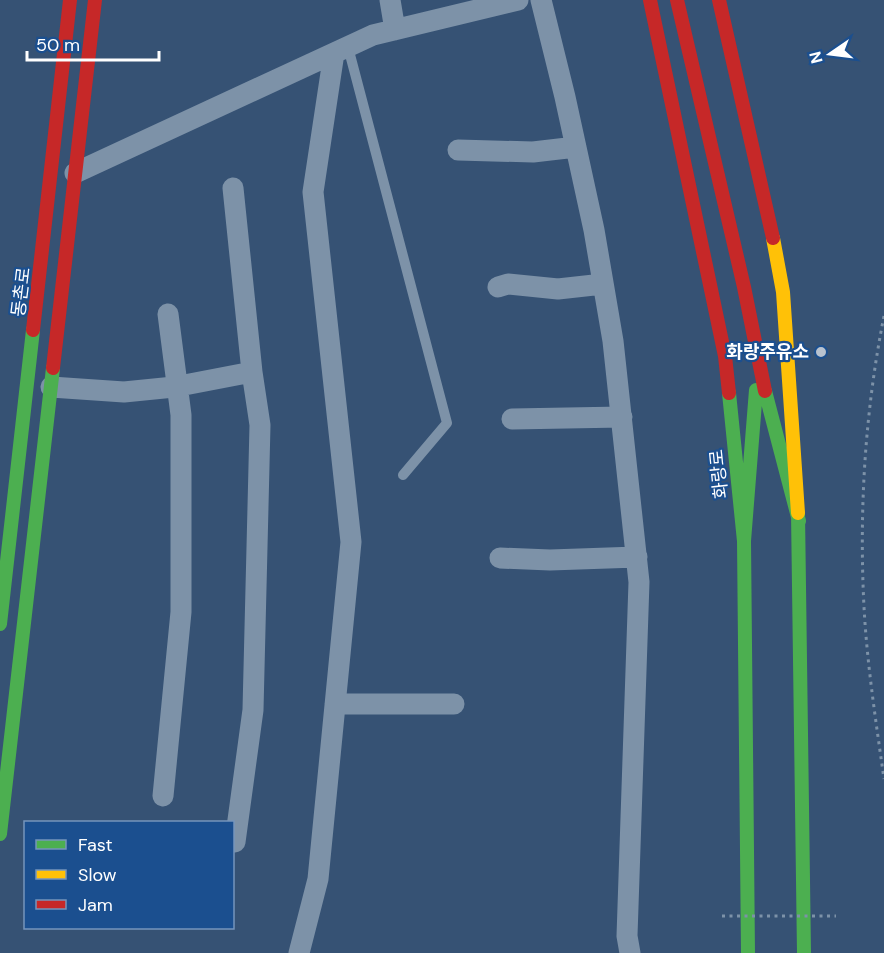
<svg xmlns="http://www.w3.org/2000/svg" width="884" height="953" viewBox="0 0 884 953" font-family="'DM Sans','Noto Sans KR',sans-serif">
<rect width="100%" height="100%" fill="#365274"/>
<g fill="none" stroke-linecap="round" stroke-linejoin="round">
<path stroke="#7d92a8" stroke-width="3" stroke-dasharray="3 4.5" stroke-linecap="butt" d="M884,316C865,411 859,510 864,607C867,664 876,722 884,779"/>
<path stroke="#7d92a8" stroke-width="10" d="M348,47L447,423L403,475"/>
<path stroke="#7d92a8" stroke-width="21" d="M390,0L395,30
M541,0L565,97L594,230L613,341L639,582L627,936L630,953
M458,150L533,152L576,147
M75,173L373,35L518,0
M233,188L252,372L260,425L253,710L235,842
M498,287L508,284L558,289L603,284
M51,387L124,392L174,387L252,372
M512,419L622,417
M500,558L550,560L637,557
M335,704H454
M163,796L181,612V415L168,314
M299,953L318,879L351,542L313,192L334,53"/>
<path stroke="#4caf50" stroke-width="14" d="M765,391L799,521
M729,393L744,541L748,953
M798,513L804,953
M744,541L756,390
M0,624L33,330
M0,834L53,368"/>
<path stroke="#ffc107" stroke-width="14" d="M773,238L783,292L798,513"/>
<path stroke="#c62828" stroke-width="14" d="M650,0L725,356L729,393
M677,0L744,287L765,391
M719,0L773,238
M33,330L70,0
M53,368L95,0"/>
<path stroke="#7d92a8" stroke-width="3" stroke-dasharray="3 4.5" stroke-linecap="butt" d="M722,916H836"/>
</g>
<circle fill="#b9c2ce" stroke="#1b4f8f" stroke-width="2" cx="821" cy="352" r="6"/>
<g text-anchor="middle" stroke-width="4.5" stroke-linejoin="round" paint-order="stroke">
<g font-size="18" fill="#fff" stroke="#1b4f8f">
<text transform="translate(21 292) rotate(-83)" y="6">동촌로</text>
<text transform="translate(719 474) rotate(-96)" y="6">화랑로</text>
</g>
<g font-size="18" font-weight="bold" fill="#fff" stroke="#1b4f8f" text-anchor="end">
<text x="809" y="358">화랑주유소</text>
</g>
</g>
<rect x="24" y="821" width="210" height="108" fill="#1b4f8f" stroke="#7695bc" stroke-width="1.5"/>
<rect x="36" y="840" width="30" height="9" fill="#4caf50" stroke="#7695bc" stroke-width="1.5"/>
<text x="78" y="851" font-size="18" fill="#ffffff">Fast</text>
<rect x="36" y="870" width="30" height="9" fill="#ffc107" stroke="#7695bc" stroke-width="1.5"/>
<text x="78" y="881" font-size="18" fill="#ffffff">Slow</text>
<rect x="36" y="900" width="30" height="9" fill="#c62828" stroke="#7695bc" stroke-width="1.5"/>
<text x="78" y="911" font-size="18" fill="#ffffff">Jam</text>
<g transform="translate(830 54) rotate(256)" stroke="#1b4f8f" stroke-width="4.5" paint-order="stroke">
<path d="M0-4.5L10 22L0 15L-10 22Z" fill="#ffffff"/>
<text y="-9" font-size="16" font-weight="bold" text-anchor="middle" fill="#ffffff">N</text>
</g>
<path d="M27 51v9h132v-9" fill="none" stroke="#ffffff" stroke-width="3"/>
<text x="36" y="51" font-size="18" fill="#ffffff" stroke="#1b4f8f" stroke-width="4.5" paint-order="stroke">50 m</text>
</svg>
